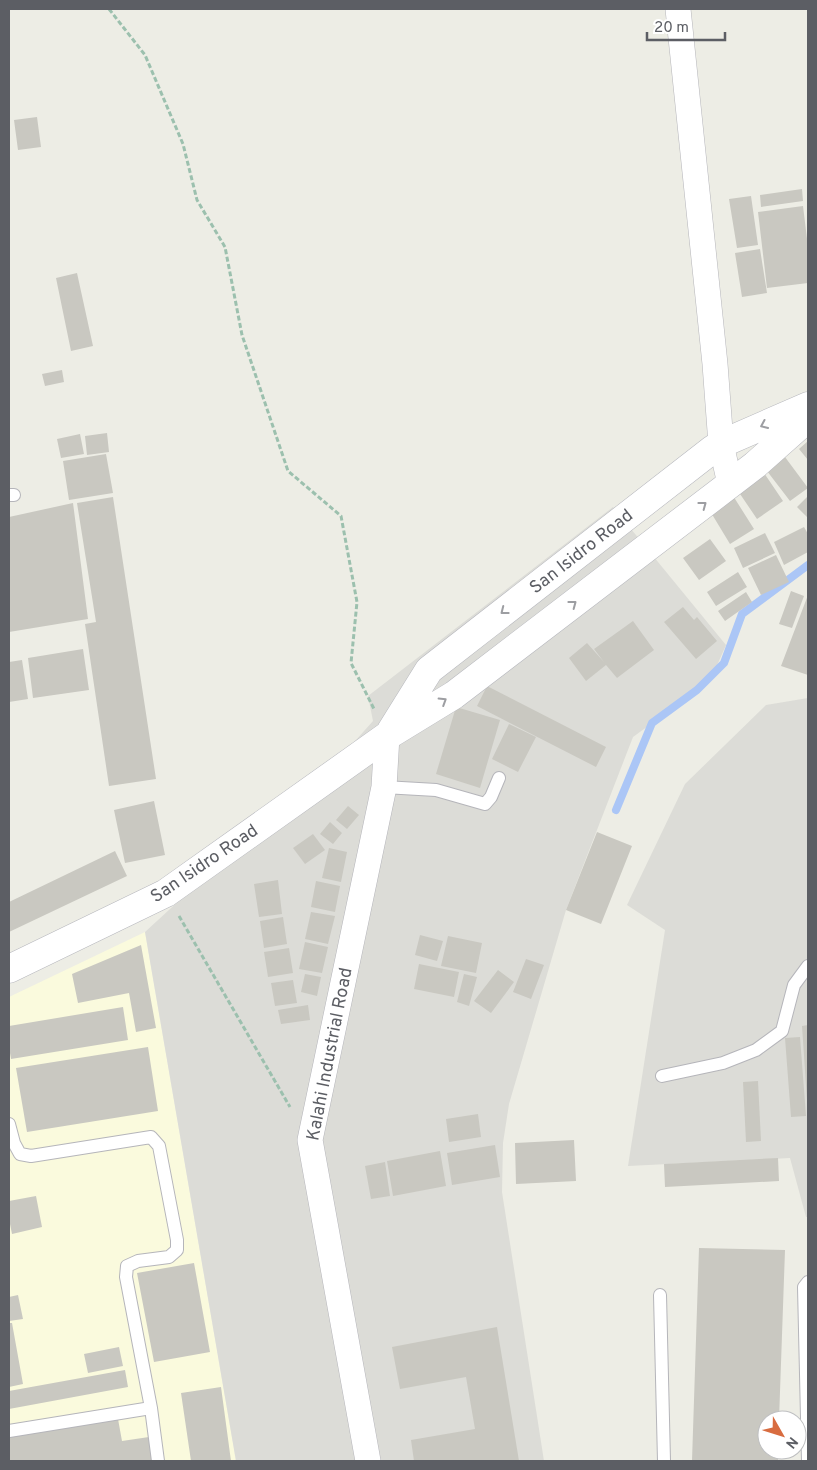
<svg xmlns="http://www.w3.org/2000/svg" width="817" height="1470" viewBox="0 0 817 1470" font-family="Overpass,sans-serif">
<rect width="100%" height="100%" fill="#edede5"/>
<path fill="#fafadd" d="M145,932L236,1461H9V997Z"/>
<path fill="#dcdcd7" d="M613,507L726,645L710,681L633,737L566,910L509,1104L503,1143L502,1192L544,1461H236L145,932L220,863L313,788L373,721L368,696Z
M808,698V1217H806L790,1158L628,1166L665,930L627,905L685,784L766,705Z"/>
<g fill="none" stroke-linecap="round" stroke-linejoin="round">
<path stroke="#abc6f6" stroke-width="8" d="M616,810L652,723L697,690L724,663L742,614L808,565"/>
</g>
<path fill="#c9c8c1" d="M37,117L41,147L18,150L14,120Z
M802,189L803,201L761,207L760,195Z
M751,196L758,245L737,248L729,199Z
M803,206L808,247V283L767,288L758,212Z
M760,249L767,293L742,297L735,253Z
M77,273L93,346L71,351L56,278Z
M62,370L64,382L45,386L42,374Z
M107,433L109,452L87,455L85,436Z
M80,434L84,454L61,458L57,439Z
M808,441V460L799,449Z
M106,454L113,493L69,500L63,461Z
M785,457L808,488L790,501L767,471Z
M762,470L783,501L757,519L736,488Z
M730,491L754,529L730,544L707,506Z
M808,496V518L797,507Z
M113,497L156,779L109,786L85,624L96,622L77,503Z
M73,503L88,619L9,632V517Z
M804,527L808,534V552L784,565L774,542Z
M765,533L775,553L743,568L734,548Z
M710,539L726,561L699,580L683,558Z
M776,555L789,582L761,595L748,568Z
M738,572L747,587L716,606L707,592Z
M791,591L804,596L792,628L779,624Z
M746,592L752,602L725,621L718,611Z
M808,595V675L781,666Z
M683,607L694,620L697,617L717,641L696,659L664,622Z
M633,621L654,650L617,678L606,665L586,681L569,658L587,643L604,662L594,649Z
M83,649L89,690L33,698L28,658Z
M22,660L28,699L9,702V662Z
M487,686L606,747L596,767L477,706Z
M456,707L500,720L480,788L436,774Z
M509,724L536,737L518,772L492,759Z
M154,801L165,855L125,863L114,810Z
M348,806L359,815L347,829L336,820Z
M330,822L342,833L333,844L320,834Z
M597,832L632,846L601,924L566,910Z
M313,834L325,850L305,864L293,848Z
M329,848L347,852L341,882L322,878Z
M115,851L127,876L9,932V902Z
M278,880L282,914L259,917L254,884Z
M316,881L340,886L335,912L311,907Z
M311,912L335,916L328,944L305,939Z
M283,917L287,944L264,948L260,921Z
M420,935L443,941L437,961L415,955Z
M448,936L482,943L476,973L441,966Z
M305,942L328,947L322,973L299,969Z
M141,945L156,1028L136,1032L129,993L78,1003L72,974Z
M289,948L293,973L268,977L264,952Z
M526,959L544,965L531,999L513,992Z
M419,964L459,972L454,997L414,989Z
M498,970L514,982L491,1013L474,1001Z
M305,974L321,977L317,996L301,992Z
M464,974L477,977L469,1006L457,1002Z
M293,980L297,1003L275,1006L271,983Z
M308,1005L310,1020L281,1024L278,1010Z
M123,1007L128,1040L11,1059L9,1047V1026Z
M808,1025V1100H807L802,1026Z
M800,1037L806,1116L791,1117L785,1038Z
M148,1047L158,1111L27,1132L16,1068Z
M758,1081L761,1141L746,1142L743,1082Z
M478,1114L481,1137L449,1142L446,1119Z
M574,1140L576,1181L516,1184L515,1143Z
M495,1145L500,1177L452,1185L447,1153Z
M440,1151L446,1186L393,1196L387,1161Z
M778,1158L779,1181L665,1187L664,1164Z
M385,1162L390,1196L371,1199L365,1166Z
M36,1196L42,1227L12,1234L9,1219V1201Z
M699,1248L785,1250L779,1420H767V1450H778V1461H692Z
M194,1263L210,1352L154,1362L137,1273Z
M18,1295L23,1319L9,1321V1297Z
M9,1323H12L23,1384L9,1387Z
M497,1327L519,1461H414L411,1440L475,1429L466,1377L400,1389L392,1347Z
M119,1347L123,1366L88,1373L84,1354Z
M125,1370L128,1387L9,1409V1391Z
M221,1387L231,1461H191L181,1393Z
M118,1419L122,1441L149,1437L153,1461H9V1437Z"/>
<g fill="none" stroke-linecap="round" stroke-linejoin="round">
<g stroke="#b5b5ba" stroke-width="14">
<path id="service" d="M9,495H14
M384,787L436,790L485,804L491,797L499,778
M662,1076L723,1063L756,1050L782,1031L794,985L808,966
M9,1124L14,1143L20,1154L31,1156L151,1137L159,1146L177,1240V1250L169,1257L138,1261L127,1266L126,1277L151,1408L158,1461
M660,1295L664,1461
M9,1431L151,1408
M808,1461L804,1287L808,1282"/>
</g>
<g stroke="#b5b5ba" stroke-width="26">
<path id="minor" d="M678,9L715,364L721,444L730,484
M368,1461L310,1140L384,787L387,736"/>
</g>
<g stroke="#b6b7bd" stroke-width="29">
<path id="secondary" d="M391,731L429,670L713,449L721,444L808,406
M9,969L166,893L387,736L454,695L755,465L808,418"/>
</g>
<path stroke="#9cc0ae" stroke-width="3" stroke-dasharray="5 2.5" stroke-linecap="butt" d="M109,9L145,55L183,144L197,200L225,247L242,335L288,471L341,516L357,602L351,663L374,709
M179,916L290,1107"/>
<use href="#service" stroke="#fff" stroke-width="12"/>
<use href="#minor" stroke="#fff" stroke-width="25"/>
<use href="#secondary" stroke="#fff" stroke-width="28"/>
</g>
<defs><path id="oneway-chevron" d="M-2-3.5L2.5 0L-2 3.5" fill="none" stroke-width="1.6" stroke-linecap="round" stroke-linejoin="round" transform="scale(1.25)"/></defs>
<g stroke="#9d9ea2">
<use href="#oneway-chevron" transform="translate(764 425) rotate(156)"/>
<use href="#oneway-chevron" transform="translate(703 505) rotate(-37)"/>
<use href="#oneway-chevron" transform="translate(573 604) rotate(-37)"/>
<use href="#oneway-chevron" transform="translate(504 611) rotate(142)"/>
<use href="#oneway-chevron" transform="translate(443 701) rotate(-32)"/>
</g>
<g text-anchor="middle" stroke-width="4" stroke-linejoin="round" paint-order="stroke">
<g font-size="18" fill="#5c5e64" stroke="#fff">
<text transform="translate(581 551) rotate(-38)" y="6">San Isidro Road</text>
<text transform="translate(204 863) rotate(-34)" y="6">San Isidro Road</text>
<text transform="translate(329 1054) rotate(-79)" y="6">Kalahi Industrial Road</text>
</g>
</g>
<rect width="817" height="1470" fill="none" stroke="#5c5e64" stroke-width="20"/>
<g transform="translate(782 1435) rotate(129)"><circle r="24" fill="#ffffff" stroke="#bebfc1"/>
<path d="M0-4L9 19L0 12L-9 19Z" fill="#d86c40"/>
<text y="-8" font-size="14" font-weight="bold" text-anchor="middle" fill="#5c5e64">N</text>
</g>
<path d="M647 32v8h78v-8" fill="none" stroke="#5c5e64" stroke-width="2.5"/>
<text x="654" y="32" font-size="15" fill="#5c5e64" stroke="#ffffff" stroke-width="4" paint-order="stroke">20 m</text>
</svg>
